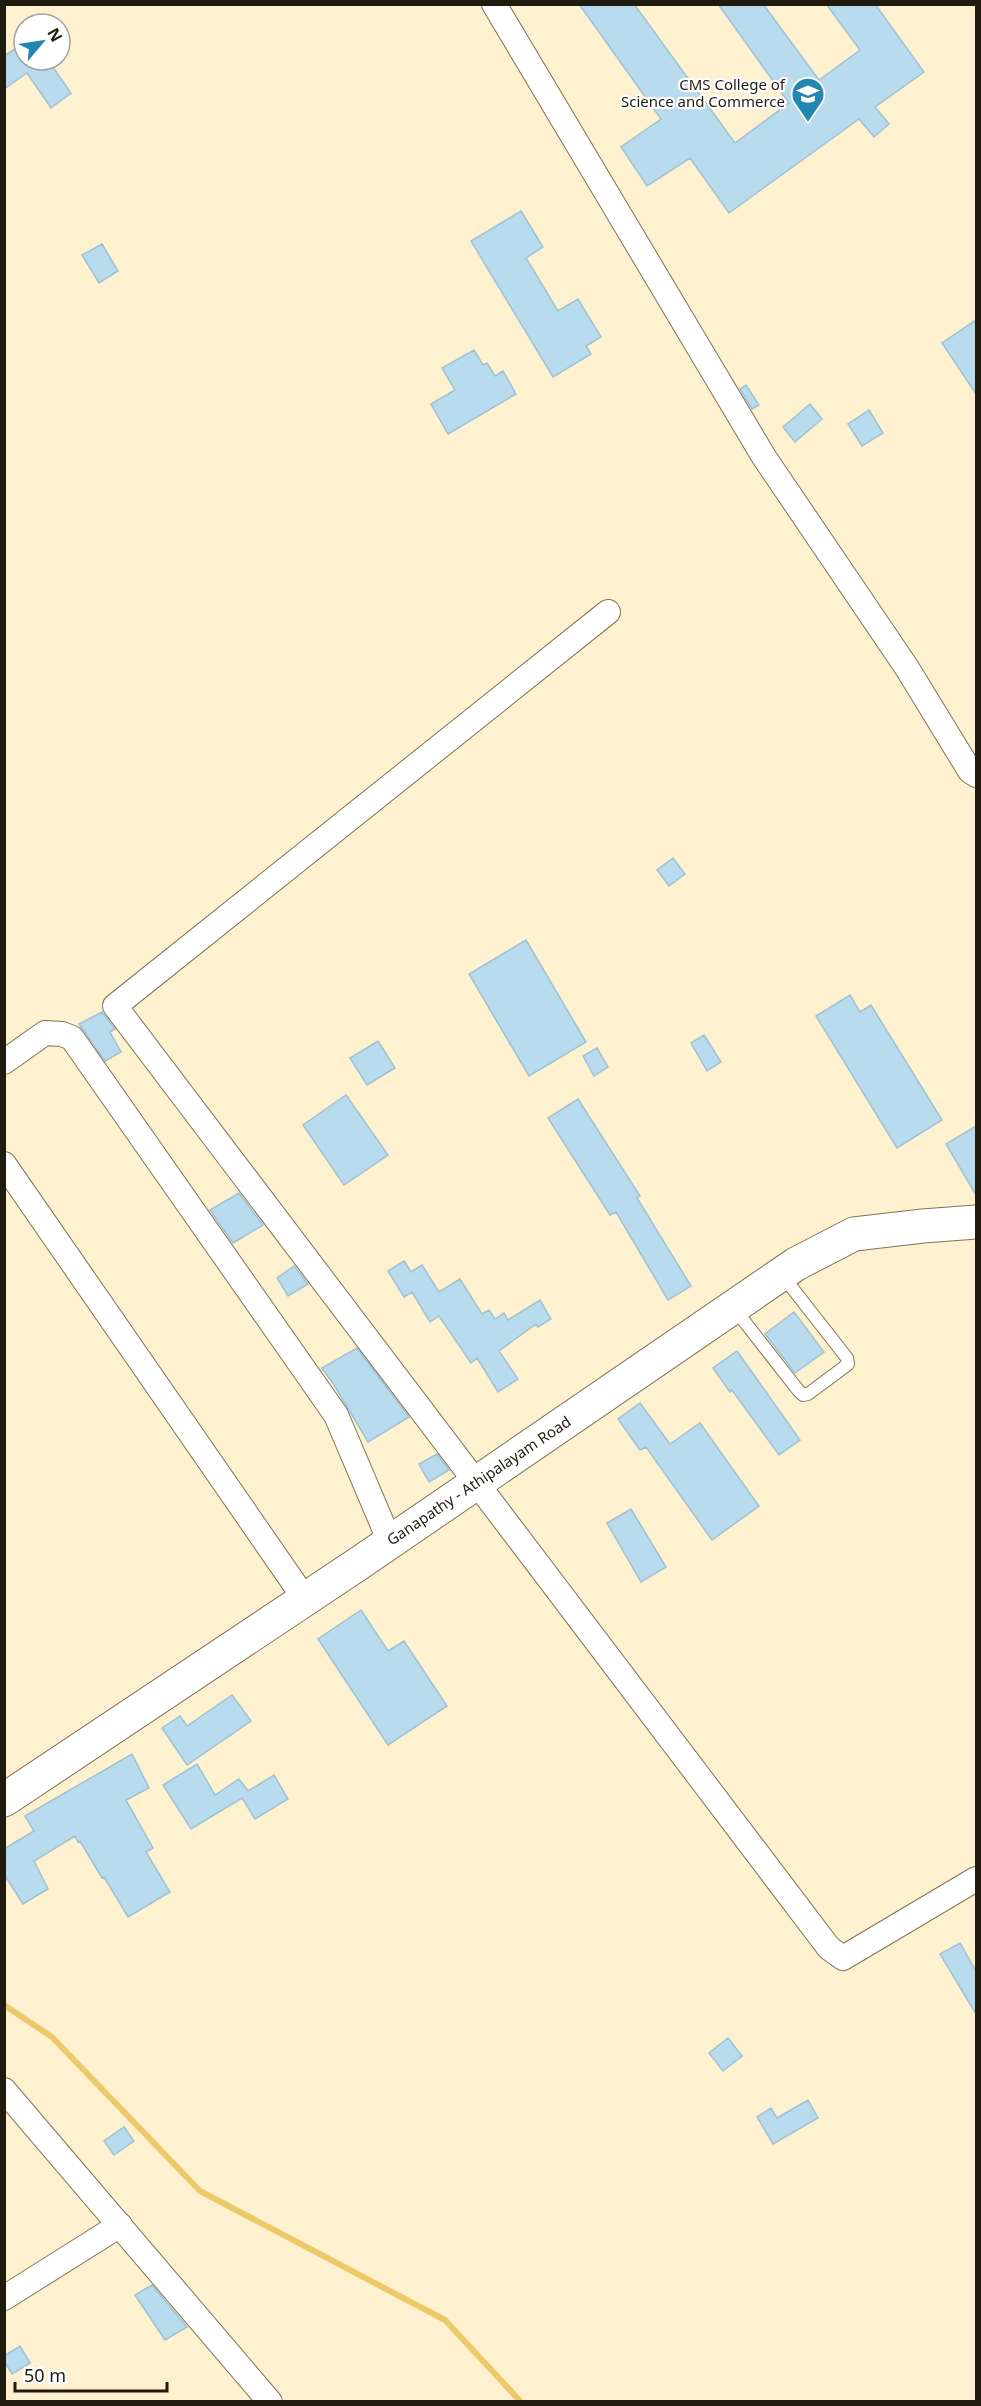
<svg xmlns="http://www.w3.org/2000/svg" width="981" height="2406" viewBox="0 0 981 2406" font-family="'Noto Sans',sans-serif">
<rect width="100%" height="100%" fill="#fef1cf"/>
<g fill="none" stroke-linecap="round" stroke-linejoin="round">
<path stroke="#edc96a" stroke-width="6" d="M4,2005L52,2037L200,2191L445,2320L521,2402"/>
</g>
<path fill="#b8dbee" stroke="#9fc2d4" stroke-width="1.5" d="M579,4H634L735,143L789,103L718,4H763L819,80L860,50L826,4H875L924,72L875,107L889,124L874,137L859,119L729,213L690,158L647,186L621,147L661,119Z
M24,43V60H48L71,93L51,108L27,73L4,89V56Z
M521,211L543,247L526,258L558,311L578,299L601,337L586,346L591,354L553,377L471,241Z
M102,244L118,271L99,283L82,255Z
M976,320V394L942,343Z
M474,350L483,365L487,363L495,376L503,371L516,394L448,434L431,404L455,390L442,368Z
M746,385L759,405L752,409L740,389Z
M810,404L822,419L795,442L783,427Z
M869,410L883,433L862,446L848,424Z
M673,858L685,874L669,886L657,870Z
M526,940L586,1042L529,1076L469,974Z
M850,995L860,1012L871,1005L942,1120L897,1148L816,1016Z
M102,1012L115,1029L110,1032L121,1052L105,1061L79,1024Z
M704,1035L721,1062L707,1071L691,1043Z
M378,1041L395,1068L367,1085L350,1058Z
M597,1048L608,1067L594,1076L583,1056Z
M346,1095L388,1155L344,1185L303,1125Z
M578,1099L640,1196L637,1198L691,1286L668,1300L616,1212L610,1215L548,1118Z
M976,1126V1195L946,1144Z
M239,1193L263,1225L233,1243L210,1210Z
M404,1261L411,1272L422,1265L439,1292L460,1279L482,1314L489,1310L495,1319L504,1313L508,1320L540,1300L551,1319L538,1327L536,1324L499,1351L518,1379L498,1392L477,1358L471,1363L439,1316L430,1322L412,1292L404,1297L388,1271Z
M294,1266L308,1284L288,1296L277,1278Z
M794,1312L824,1352L795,1373L765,1334Z
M357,1348L409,1417L368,1442L334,1385L322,1368Z
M737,1351L800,1440L779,1455L732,1390L730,1392L713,1368Z
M640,1403L670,1444L700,1423L759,1506L712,1540L646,1447L640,1450L618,1419Z
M437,1454L449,1470L429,1482L419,1464Z
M631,1509L666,1567L641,1582L607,1523Z
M361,1610L388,1651L404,1641L447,1706L388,1745L318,1639Z
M232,1695L251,1721L187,1765L162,1728L180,1716L187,1726Z
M132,1754L149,1788L126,1800L153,1848L146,1852L170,1892L128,1917L104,1877L102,1878L80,1841L78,1842L75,1836L34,1861L48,1889L23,1904L4,1874V1849L34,1831L25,1816Z
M197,1764L215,1795L239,1779L248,1791L274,1775L288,1799L255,1819L242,1798L191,1829L163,1785Z
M960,1943L976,1971V2014L940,1954Z
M728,2038L742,2056L723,2071L709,2053Z
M808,2100L818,2118L773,2144L757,2117L771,2108L777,2118Z
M124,2127L134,2141L114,2155L104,2141Z
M152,2285L187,2327L165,2340L135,2295Z
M20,2346L30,2363L12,2374L4,2361V2356Z"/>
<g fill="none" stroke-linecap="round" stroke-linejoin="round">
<g stroke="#7f7356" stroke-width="14">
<path id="service" d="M733,1307L798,1390L803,1395L808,1394L843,1368L848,1364L847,1358L782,1275"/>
</g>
<g stroke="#7f7356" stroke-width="26">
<path id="minor" d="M494,4L764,457L907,668L970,771L976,775
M608,612L115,1006L829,1948L843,1958L976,1879
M4,1062L45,1033L62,1034L72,1038L336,1415L390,1542
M4,1164L305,1599
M4,2090L270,2402
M4,2298L120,2225"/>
</g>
<g stroke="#7f7356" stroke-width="35">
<path id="secondary" d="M4,1800L358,1564L796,1264L854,1234L923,1226L976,1222"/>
</g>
<use href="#service" stroke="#fff" stroke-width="12"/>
<use href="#minor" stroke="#fff" stroke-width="24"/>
<use href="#secondary" stroke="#fff" stroke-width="33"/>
</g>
<defs>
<g id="university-pin" transform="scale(1.725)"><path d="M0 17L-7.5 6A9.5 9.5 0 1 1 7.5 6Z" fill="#2187b0" stroke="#fff"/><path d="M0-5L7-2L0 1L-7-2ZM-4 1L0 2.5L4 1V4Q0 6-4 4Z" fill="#fff"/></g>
</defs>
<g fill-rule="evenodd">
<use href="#university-pin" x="808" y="94"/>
</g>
<g text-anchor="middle" stroke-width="4.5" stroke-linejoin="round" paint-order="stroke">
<g font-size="15" fill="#201b0f" stroke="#fff" text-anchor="end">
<text x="785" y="90">CMS College of<tspan x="785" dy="17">Science and Commerce</tspan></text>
</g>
<g font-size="15" fill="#201b0f" stroke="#fff">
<text transform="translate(479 1481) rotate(-34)" y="5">Ganapathy - Athipalayam Road</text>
</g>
</g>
<rect width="981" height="2406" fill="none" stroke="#201b0f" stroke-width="12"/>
<g transform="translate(42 42) rotate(61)"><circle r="28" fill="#ffffff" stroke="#a6a49f" stroke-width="1.5"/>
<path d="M0-4.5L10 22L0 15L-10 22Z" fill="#2187b0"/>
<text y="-9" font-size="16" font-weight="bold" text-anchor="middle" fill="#201b0f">N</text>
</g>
<path d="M15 2382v9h152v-9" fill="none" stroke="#201b0f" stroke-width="3"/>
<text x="24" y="2382" font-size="18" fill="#201b0f" stroke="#ffffff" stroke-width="4.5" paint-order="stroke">50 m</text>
</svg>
